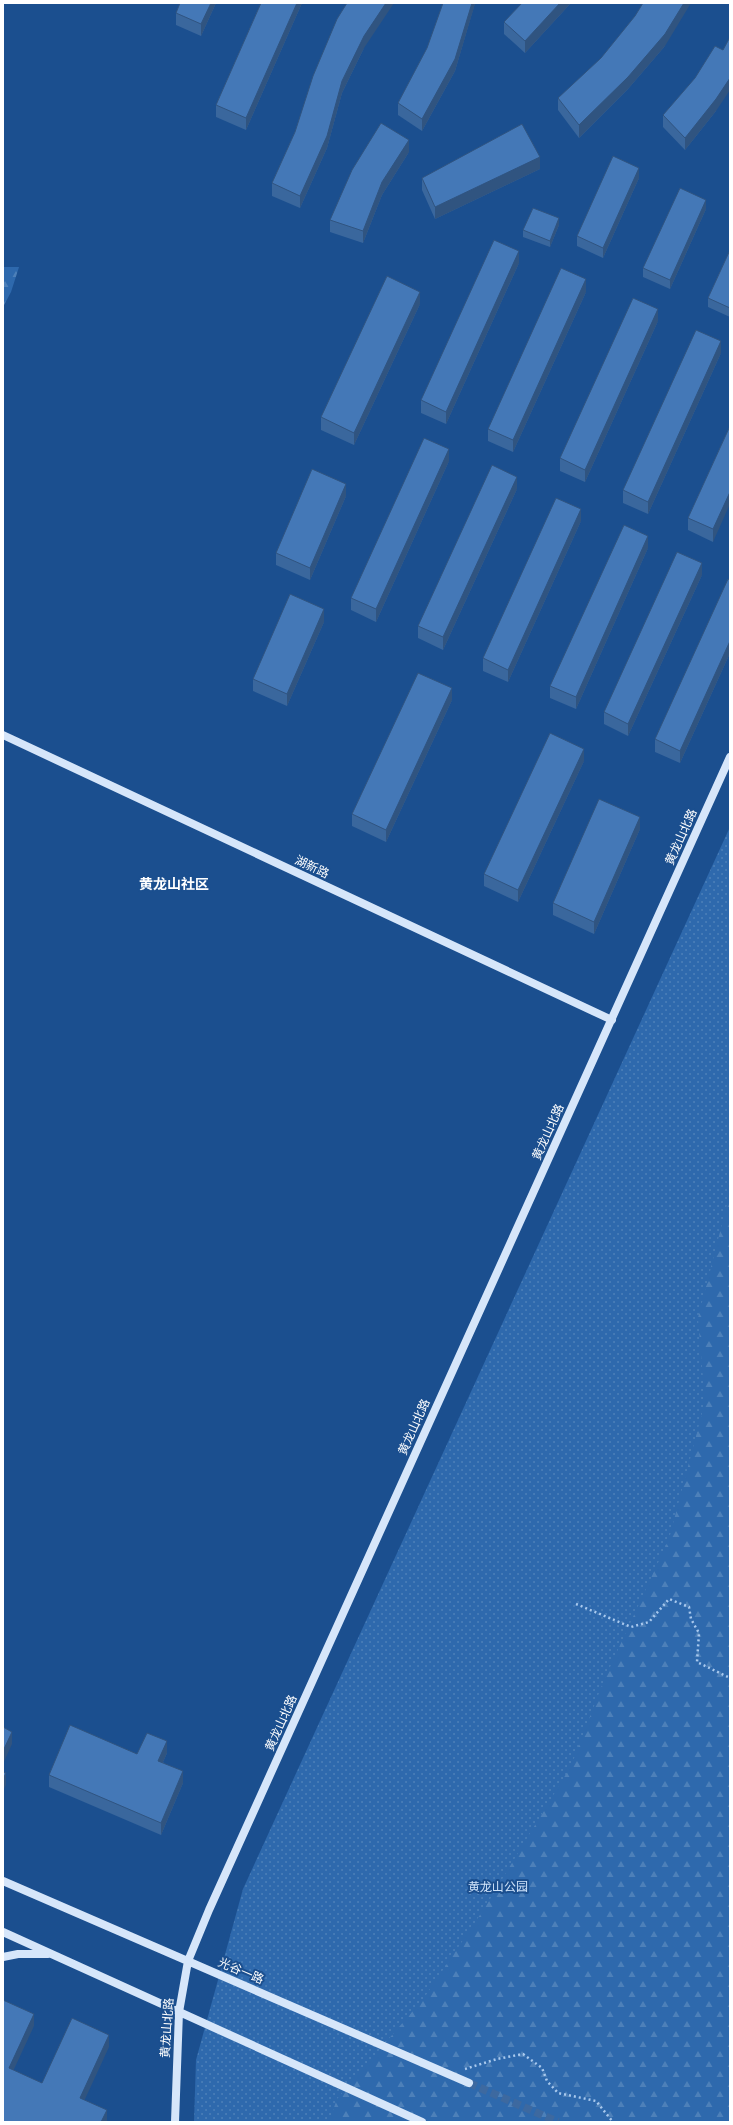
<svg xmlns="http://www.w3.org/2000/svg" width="733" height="2125" viewBox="0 0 733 2125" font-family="'Sofia Sans Condensed','Noto Sans SC',sans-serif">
<defs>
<pattern id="grass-dots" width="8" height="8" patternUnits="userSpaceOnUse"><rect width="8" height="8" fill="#2e69ad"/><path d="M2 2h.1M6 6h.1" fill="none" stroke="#4d80b9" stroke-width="1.8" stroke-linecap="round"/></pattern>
<pattern id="forest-firs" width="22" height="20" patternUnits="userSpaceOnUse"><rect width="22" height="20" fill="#2e69ad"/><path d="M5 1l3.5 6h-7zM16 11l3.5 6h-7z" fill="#4d80b9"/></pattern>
</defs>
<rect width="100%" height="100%" fill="#1b4f8f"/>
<path fill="url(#grass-dots)" d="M730,827V2122H194L196,2060L243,1889Z"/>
<path fill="url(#forest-firs)" d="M3,267H19L11,292L3,307Z
M730,1193V2122H329L337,2099L424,1998L484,1909L571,1766L604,1680L669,1539L705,1402L698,1318Z"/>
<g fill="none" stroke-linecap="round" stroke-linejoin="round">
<path stroke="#3d69a0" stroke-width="8" stroke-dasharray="8 4" stroke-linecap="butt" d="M469,2083L558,2122"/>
<path stroke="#a9c9ee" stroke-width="2.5" stroke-dasharray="2 3" stroke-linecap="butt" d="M576,1604L631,1627L649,1622L669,1599L689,1607L691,1619L699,1633L697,1662L730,1678
M465,2069L497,2059L523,2054L542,2068L547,2081L558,2093L596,2101L613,2122
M730,2122V2121"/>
<path stroke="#d6e6fa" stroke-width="8" d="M3,735L612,1020
M3,1881L469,2083
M3,1932L422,2122
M3,1957L18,1954H48
M175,2122L179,2012L188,1961L209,1910L730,757"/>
</g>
<path fill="#3a679d" d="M180,3H216L201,36L176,25V13Z
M261,3H302L246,130L216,117V105Z
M475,3L455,71L422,131L398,115V103Z
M522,3H571L525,53L504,34V22Z
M665,46L628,89L579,138L558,110V98Z
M364,48L342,93L327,148L300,208L272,196V183L295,132Z
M716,111L685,150L663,127V115Z
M409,152L382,195L363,243L330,232V220Z
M540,169L435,219L422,190V178Z
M639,178L603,258L577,246V236Z
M706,209L670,289L643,277V268Z
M559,225L550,247L523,237V230Z
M730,250V317L708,307V298Z
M519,263L446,424L421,413V400Z
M586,292L513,452L488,441V429Z
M420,304L354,445L321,430V417Z
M658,321L585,482L560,471V458Z
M721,353L648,514L623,503V490Z
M730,426L713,542L688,530V518Z
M449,461L376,622L351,610V598Z
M517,489L443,650L418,638V626Z
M346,496L310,580L276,565V553Z
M581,521L508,682L483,671V658Z
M648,548L576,709L550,698V686Z
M702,575L628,736L604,724V712Z
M730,580V653L680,763L655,752V739Z
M324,622L287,706L253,691V679Z
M452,700L386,842L352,826V814Z
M584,761L518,902L484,886V874Z
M640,829L594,934L553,915V903Z
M167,1753L163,1762L183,1783L161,1835L49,1787V1775L137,1754Z"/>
<path fill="#305480" d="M211,3H216L201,36V24Z
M297,3H302L246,130V118Z
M386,3H394L364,48L342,93L327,148L300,208V196L342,81L364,36Z
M472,3H475V4L455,71L422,131V119Z
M560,3H571L525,53V41Z
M684,3H691L665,46L628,89L579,138V125Z
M730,78V90L716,111L685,150V138Z
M409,140V152L382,195L363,243V231L382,182Z
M540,157V169L435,219V207Z
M639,168V178L603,258V248Z
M706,200V209L670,289V280Z
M559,218V225L550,247V241Z
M519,251V263L446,424V412Z
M586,279V292L513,452V440Z
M420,292V304L354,445V433Z
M658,309V321L585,482V470Z
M721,341V353L648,514V502Z
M449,449V461L376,622V609Z
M517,477V489L443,650V637Z
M346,484V496L310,580V568Z
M730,492V504L713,542V529Z
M581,509V521L508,682V670Z
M648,536V548L576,709V697Z
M702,563V575L628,736V724Z
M324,609V622L287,706V694Z
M730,641V653L680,763V751Z
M452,688V700L386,842V830Z
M584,749V761L518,902V890Z
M640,817V829L594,934V922Z
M12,1732V1744L3,1764V1751Z
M167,1741V1753L158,1773V1761Z
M183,1771V1783L161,1835V1823Z
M6,1773V1785L3,1791V1779Z
M34,2014V2026L9,2080V2068Z
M109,2035V2047L80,2110V2098Z
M107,2110V2122H101Z"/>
<path fill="#4478b7" stroke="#305480" d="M180,3H211L201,24L176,13Z
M261,3H297L246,118L216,105Z
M347,3H386L364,36L342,81L327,136L300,196L272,183L295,132L313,76L337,19Z
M443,3H472L455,59L422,119L398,103L427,48Z
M522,3H560L525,41L504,22Z
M643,3H684L665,34L628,77L579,125L558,98L601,58L635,16Z
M730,37V78L716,99L685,138L663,115L695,78L715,46L723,50Z
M381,123L409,140L382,182L363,231L330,220L352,170Z
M522,124L540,157L435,207L422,178Z
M613,156L639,168L603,248L577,236Z
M680,188L706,200L670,280L643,268Z
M533,208L559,218L550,241L523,230Z
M494,240L519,251L446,412L421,400Z
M730,250V308L708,298Z
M561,268L586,279L513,440L488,429Z
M387,276L420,292L354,433L321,417Z
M633,298L658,309L585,470L560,458Z
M696,330L721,341L648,502L623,490Z
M730,426V492L713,529L688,518Z
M424,438L449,449L376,609L351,598Z
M492,465L517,477L443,637L418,626Z
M312,469L346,484L310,568L276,553Z
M556,498L581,509L508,670L483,658Z
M624,525L648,536L576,697L550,686Z
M677,552L702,563L628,724L604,712Z
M728,579L730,580V641L680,751L655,739Z
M290,594L324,609L287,694L253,679Z
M418,673L452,688L386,830L352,814Z
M550,733L584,749L518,890L484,874Z
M599,799L640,817L594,922L553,903Z
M70,1725L137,1754L147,1733L167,1741L158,1761L183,1771L161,1823L49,1775Z
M3,1727L12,1732L3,1751Z
M3,1772L6,1773L3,1779Z
M3,2000L34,2014L9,2068L42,2083L72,2018L109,2035L80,2098L107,2110L101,2122H3Z"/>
<g text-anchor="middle" stroke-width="4" stroke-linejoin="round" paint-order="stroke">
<g font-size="12" fill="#fff" stroke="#1b4f8f">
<text transform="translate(681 837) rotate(-66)" y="4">黄龙山北路</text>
<text transform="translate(312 867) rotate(25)" y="4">湖新路</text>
<text transform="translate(548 1132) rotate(-66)" y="4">黄龙山北路</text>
<text transform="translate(414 1427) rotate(-66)" y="4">黄龙山北路</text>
<text transform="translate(281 1723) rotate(-66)" y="4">黄龙山北路</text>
<text transform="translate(241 1971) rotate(23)" y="4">光谷一路</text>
<text transform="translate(167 2028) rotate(-86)" y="4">黄龙山北路</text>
</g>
<g font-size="12" fill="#cfe3fa" stroke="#1b4f8f">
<text x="498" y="1891">黄龙山公园</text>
</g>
<g font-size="14" font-weight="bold" fill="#fff" stroke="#1b4f8f">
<text x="174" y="889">黄龙山社区</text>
</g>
</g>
<rect width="733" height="2125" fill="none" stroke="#ffffff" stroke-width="8"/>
</svg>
